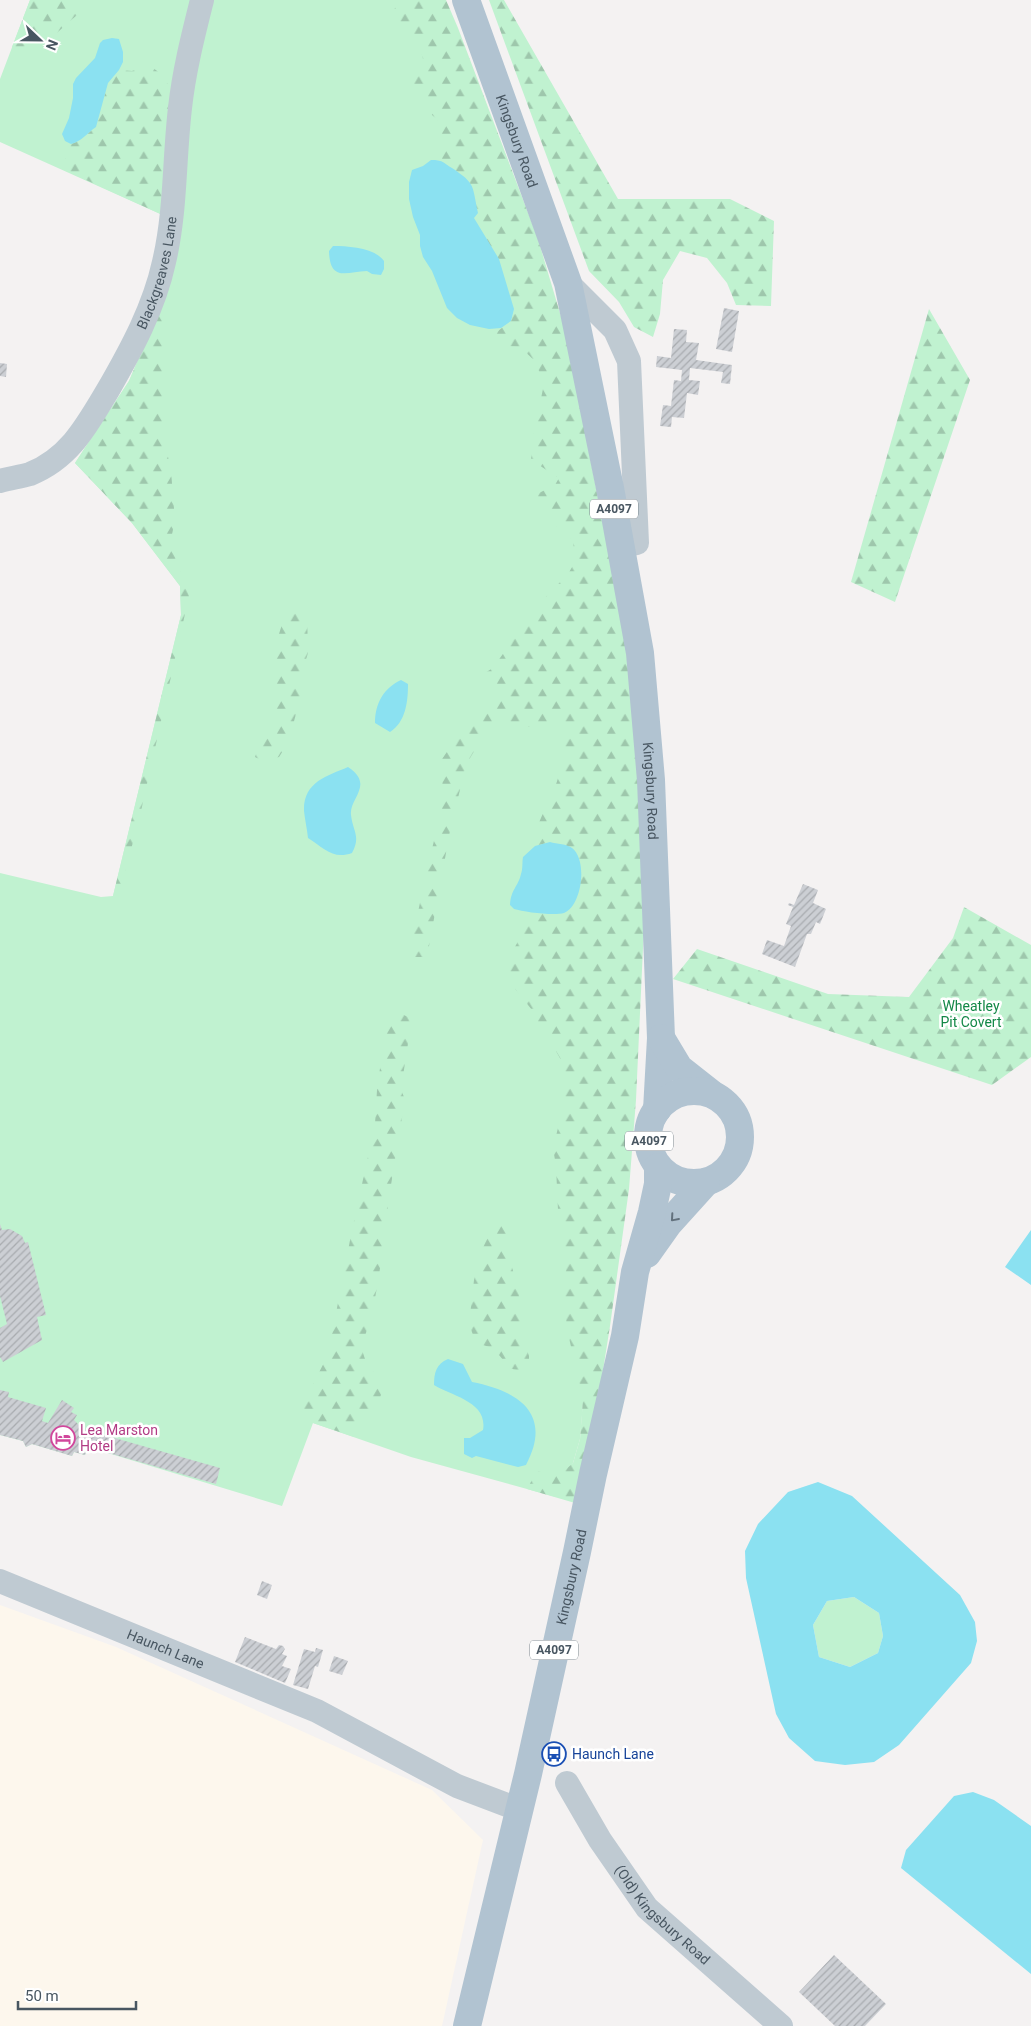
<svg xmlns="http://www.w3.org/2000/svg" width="1031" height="2026" viewBox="0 0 1031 2026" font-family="Roboto,sans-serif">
<defs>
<pattern id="forest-firs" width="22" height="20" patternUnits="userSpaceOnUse" patternTransform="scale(1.25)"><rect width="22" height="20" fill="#c0f2d0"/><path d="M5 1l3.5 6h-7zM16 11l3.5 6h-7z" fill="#9ec7ac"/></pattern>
<pattern id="building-hatch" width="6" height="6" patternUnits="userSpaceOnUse" patternTransform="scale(1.25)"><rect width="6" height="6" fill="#cccfd4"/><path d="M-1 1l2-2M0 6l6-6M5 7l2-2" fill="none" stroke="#a8abaf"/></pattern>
</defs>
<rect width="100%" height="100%" fill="#f4f2f2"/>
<path fill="#fdf7ed" d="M0,1605L116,1647L432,1790L483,1840L442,2026H0Z"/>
<path fill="#c0f2d0" d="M30,0H196L167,217L0,142V79Z
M212,0H441L602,545L594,1271L580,1439L573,1463L556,1497L411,1457L313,1423L282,1506L88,1447L85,1455L74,1452L72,1456L32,1444L26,1447L23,1441L0,1435V873L101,897L113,896L181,615L180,586L132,523L75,463L129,381L164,299L194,76Z
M854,1597L879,1613L883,1636L878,1653L850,1667L819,1657L813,1625L827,1601Z"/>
<path fill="url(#forest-firs)" d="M30,0H86L77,15L42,46L26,52L12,47Z
M400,0H446L458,28L538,239L565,330L630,661L646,883L636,1100L629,1189L610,1326L601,1383L575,1503L527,1489L537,1471L549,1474L563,1472L573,1463L580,1439L583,1399L567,1329L564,1298L566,1268L558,1210L556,1166L553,1148L563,1108L561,1060L552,1044L541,1031L536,1015L516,990L508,976L509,957L523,933L532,912L564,913L572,908V848L550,842L535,846C535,824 545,811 553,792C561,774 568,741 558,724L528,727L512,725L508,718L483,736L466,765L450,831L427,957H413V936L426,874L444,799L440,762L464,727L482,718L499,701L483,674L493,668L535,608L568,574L575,562L573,541C558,526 542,516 533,496L555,485L559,478L531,460L534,432L544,384L535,361L520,347L502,346L494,334L511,321L514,309L485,236L474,218L462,174L450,168L442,160L437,119C425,110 423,102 412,92L413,74L423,59L419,45L394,27L392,13Z
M489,0H504L618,199H730L774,221L771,306L736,305L727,283L707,258L680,251L663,280L660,314L653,337L634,327L619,302L589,271Z
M147,65C167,74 169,86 175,106L167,217L62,169L71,144C82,141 86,134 96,127L108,83L119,70L132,71Z
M164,299L163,433L171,471L175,521L170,543L189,596L139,820L120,890L113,896L181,615L180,586L132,523L75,463L129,381Z
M929,309L970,380L895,602L851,582Z
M301,608L307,613L308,653L303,669L302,692L288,743L279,757L263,761L255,757L261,740L272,729L276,709L273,695V653L284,618L290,610Z
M964,907L1031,945V1057L992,1085L673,979L697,949L828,994L909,997L953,938Z
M398,1012L408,1017L411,1024L401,1089L405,1100C399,1137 392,1175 387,1213C381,1258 378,1304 361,1347L367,1365L384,1383L379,1402L354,1437L313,1423L298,1403L313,1384L328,1355L351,1235L375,1124L377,1090L385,1032Z
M501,1220L505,1223L509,1255L521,1303L522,1336L529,1356V1367C505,1375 509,1363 494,1350C490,1346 481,1345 476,1343L469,1324L474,1280L481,1252L495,1221Z"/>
<path fill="#8be1f1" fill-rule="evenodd" d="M112,38L119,39L123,52V62L119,70L108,83L96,127C86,134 82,141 71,144L65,141L62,134L69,118L73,98V84L76,78L95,58L100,43L103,40Z
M431,160C443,160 442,162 452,168C476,184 472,185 478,213L474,218L499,259L514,309L511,321L501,328L489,329L470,325L457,318L447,308L432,271L423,257L420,246V235L413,217L409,199V182L412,170L423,166Z
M333,246C349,246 375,248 384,261V269L381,275L372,274L367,271C346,272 330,282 329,251Z
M401,680L408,684C408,701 406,722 390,732L375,723C375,703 384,688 401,680Z
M348,767C375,785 349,798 351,815C353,832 361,836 352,853C333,860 324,848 308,838C307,829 305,820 304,811C303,782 327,776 348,767Z
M550,842C557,844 567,844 572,848C588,860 582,906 564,913C554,916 524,912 514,909L510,905C511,889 518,887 521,874C523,869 522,862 523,857L535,846Z
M1031,1230V1285L1005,1267Z
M448,1359L463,1364L472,1382C519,1391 553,1414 526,1465L518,1467L476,1456L472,1458L464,1454V1438H470L483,1430C488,1402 452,1396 434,1385C434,1373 436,1364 448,1359Z
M818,1482L852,1496L960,1595L975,1622L977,1641L971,1663L899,1745L874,1762L845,1765L815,1761L789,1738L776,1714L746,1578L745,1551L758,1524L788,1492ZM854,1597L879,1613L883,1636L878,1653L850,1667L819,1657L813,1625L827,1601Z
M973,1792L994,1800L1031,1826V1974L901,1868L906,1850L954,1796Z"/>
<path fill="url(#building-hatch)" d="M724,308L739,311L732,352L716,349Z
M674,329L687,330L686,342L699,343L696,360L732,365L730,384L721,383L723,372L690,368L689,380L700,381L698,395L687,393L684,418L672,417L671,427L660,426L663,405L671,406L674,380L681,381L682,370L656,367L657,356L671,358Z
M0,363L7,364L6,377L0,376Z
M803,884L818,890L813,903L826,909L820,924L816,922L811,934H807L795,967L762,954L767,940L784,946L791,926L786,924L793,907L788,905L789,903L794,905Z
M0,1224L2,1230L10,1229L22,1236L25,1243L28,1242L46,1315L37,1317L42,1340L3,1362L0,1357V1328L7,1324L0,1296Z
M0,1390L9,1392L8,1397L46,1408L42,1421L48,1423L62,1400L74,1408L71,1412L77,1415L74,1420L83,1429L220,1468L216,1484L88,1447L85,1455L74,1452L72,1456L32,1444L26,1447L23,1441L0,1435Z
M262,1581L272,1585L267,1599L257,1595Z
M245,1637L276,1649L279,1645L283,1646L285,1649L282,1654L287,1656L282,1666L291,1669L285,1683L235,1662Z
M316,1648L323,1650L318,1667L315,1666L308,1689L293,1685L304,1649L315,1652Z
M334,1656L348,1661L342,1675L329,1671Z
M834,1955L886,2004L865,2026H835L799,1992Z"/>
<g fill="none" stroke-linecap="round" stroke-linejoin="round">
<g stroke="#bfcad2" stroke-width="24">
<path d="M568,283L615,330L629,361L637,543L621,546"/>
<path id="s1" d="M0,481C10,478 20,477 30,474C70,458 87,425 108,390C131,350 154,308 164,262C176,211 174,159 180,108C184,71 193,36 202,0"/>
<path id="s2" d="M0,1581L317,1711L457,1786L520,1810"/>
<path id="s3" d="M567,1783L600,1840L647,1908L781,2026"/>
</g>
<g stroke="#b1c3d1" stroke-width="28">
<path id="s4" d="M466,0L568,283L610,488L640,653L651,780L661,1038L657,1110"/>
<path d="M661,1038L679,1068L712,1094"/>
<circle cx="694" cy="1137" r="46"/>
<path d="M647,1254L669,1223L706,1182"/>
<path id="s5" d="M467,2026L528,1774L577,1552L593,1474L625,1336L635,1272L652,1212L658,1184V1167"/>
</g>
</g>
<defs><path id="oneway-chevron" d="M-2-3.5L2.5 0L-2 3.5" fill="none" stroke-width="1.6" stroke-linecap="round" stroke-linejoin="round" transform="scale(1.25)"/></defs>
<use stroke="#62717d" href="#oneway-chevron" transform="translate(674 1218) rotate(131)"/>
<defs>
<g id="hotel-ring" transform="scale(1.25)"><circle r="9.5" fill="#fff" stroke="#d1479c" stroke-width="1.5"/><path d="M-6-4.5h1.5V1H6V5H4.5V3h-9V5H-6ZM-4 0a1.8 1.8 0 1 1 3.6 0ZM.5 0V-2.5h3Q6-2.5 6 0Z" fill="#d1479c"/></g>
<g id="bus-ring" transform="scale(1.25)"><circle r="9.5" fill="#fff" stroke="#1a4fb4" stroke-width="1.5"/><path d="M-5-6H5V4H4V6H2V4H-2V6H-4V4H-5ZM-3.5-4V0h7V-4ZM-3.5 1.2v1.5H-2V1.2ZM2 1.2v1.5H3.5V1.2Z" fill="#1a4fb4"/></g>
</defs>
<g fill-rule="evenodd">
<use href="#hotel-ring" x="63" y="1438"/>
<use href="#bus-ring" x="554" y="1754"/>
</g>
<g text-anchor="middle" stroke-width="5" stroke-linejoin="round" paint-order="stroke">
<g fill="#fff" stroke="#7f8990" stroke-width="1">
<rect x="590" y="499.5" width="48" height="19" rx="4"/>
<rect x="625" y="1131.5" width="48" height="19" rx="4"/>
<rect x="530" y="1640.5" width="48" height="19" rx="4"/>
</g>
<g font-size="12" font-weight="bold" fill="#485661">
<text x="614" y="513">A4097</text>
<text x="649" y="1145">A4097</text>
<text x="554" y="1654">A4097</text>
</g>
<g font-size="14" fill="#485661" stroke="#fff">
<text dy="5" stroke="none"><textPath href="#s4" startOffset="150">Kingsbury Road</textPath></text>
<text dy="5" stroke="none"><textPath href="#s1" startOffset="276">Blackgreaves Lane</textPath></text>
<text dy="5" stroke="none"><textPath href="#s4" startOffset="816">Kingsbury Road</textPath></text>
<text dy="5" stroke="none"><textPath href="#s5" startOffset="461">Kingsbury Road</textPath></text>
<text dy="5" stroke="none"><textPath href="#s2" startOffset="179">Haunch Lane</textPath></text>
<text dy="5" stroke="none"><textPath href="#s3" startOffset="164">(Old) Kingsbury Road</textPath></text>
</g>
<g font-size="14" fill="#138847" stroke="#fff">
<text x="971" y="1011">Wheatley<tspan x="971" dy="16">Pit Covert</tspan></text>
</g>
<g font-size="14" fill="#b23c85" stroke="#fff" text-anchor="start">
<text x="80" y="1435">Lea Marston<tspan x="80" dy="16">Hotel</tspan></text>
</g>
<g font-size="14" fill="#164399" stroke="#fff" text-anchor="start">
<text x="572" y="1759">Haunch Lane</text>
</g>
</g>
<g transform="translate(40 40) rotate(112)" stroke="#ffffff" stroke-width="4" paint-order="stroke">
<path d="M0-4L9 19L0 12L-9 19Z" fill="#485661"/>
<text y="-8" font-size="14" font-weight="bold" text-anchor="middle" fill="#485661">N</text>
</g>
<path d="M18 2001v8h118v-8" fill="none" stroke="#485661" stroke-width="2.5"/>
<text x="25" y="2001" font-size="15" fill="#485661" stroke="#ffffff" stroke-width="4" paint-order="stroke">50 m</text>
</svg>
